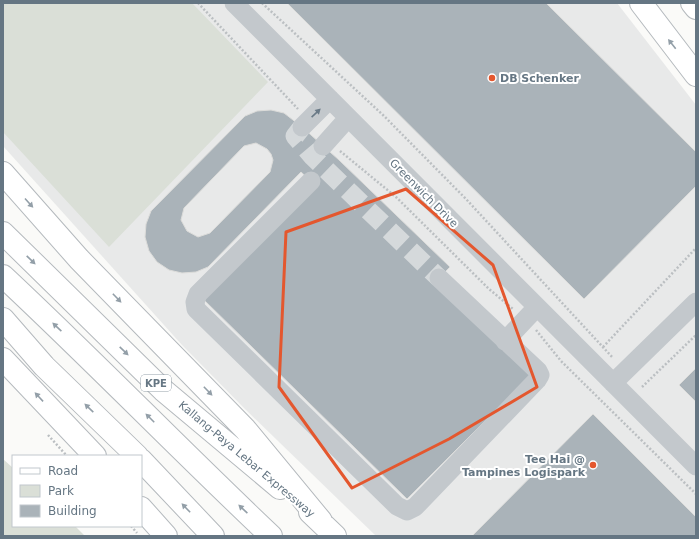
<svg xmlns="http://www.w3.org/2000/svg" width="699" height="539" viewBox="0 0 699 539" font-family="'DejaVu Sans',sans-serif">
<rect width="100%" height="100%" fill="#fafaf8"/>
<path fill="#e8e9e9" d="M3,3H617L696,105V536H376L244,408L182,345L3,146Z"/>
<path fill="#dadfd7" d="M3,3H192L268,82L109,247L3,132Z
M3,459L13,468V526H75L85,536H3Z"/>
<path fill="#aab3b9" stroke="#dcdcda" fill-rule="evenodd" d="M287,3H546L696,152V186L584,299Z
M271,110L284,113L302,127L339,160L450,267L436,281L532,374L407,499L203,299L315,185L301,172L208,267L196,272L182,273L169,270L157,262L149,251L145,237L146,224L151,211L245,116L257,111ZM256,143L267,149L271,154L273,160L270,172L210,233L198,237L187,231L181,220L184,208L244,146Z
M696,368V402L679,385Z
M593,414L696,517V536H472Z"/>
<g fill="none" stroke-linecap="round" stroke-linejoin="round">
<path stroke="#d5d9db" stroke-width="19" stroke-dasharray="19 10" stroke-linecap="butt" d="M302,127L295,136L313,157L439,278"/>
<g stroke="#b5babe" stroke-width="24">
<path id="major" d="M641,3L696,75
M692,3L696,8
M3,359L95,456
M141,508L166,536"/>
</g>
<g stroke="#b4b9bd" stroke-width="24">
<path id="highway" d="M3,173L79,259L245,429L321,521
M3,233L163,390L280,488
M3,276C94,361 181,451 271,536
M3,319L44,366L137,456
M141,460L213,536
M310,512L335,536"/>
</g>
<path stroke="#bbbfc2" stroke-width="2.5" stroke-dasharray="2 2" stroke-linecap="butt" d="M198,3L298,109
M262,3L383,115L466,199L613,358
M340,151L396,197L489,289L513,309
M536,330L561,361L696,494
M603,347L696,248
M642,387L696,335
M48,435L67,456
M131,526L137,533"/>
<path stroke="#c3c8cc" stroke-width="19" d="M234,3L696,466
M302,127L330,99
M323,146L348,118
M311,181L198,294L195,302L196,309L397,506L407,511L415,507L537,380L540,375L538,371L439,278
M505,341L537,307
M613,383L696,302"/>
<use href="#major" stroke="#fff" stroke-width="22"/>
<use href="#highway" stroke="#fff" stroke-width="22"/>
</g>
<defs><path id="oneway-solid" d="M-6-.8H1V-3.2L6.5 0L1 3.2V.8H-6Z"/></defs>
<g fill="#939fa8">
<use href="#oneway-solid" transform="translate(672 44) rotate(-128)"/>
<use href="#oneway-solid" transform="translate(29 203) rotate(48)"/>
<use href="#oneway-solid" transform="translate(31 260) rotate(44)"/>
<use href="#oneway-solid" transform="translate(117 298) rotate(46)"/>
<use href="#oneway-solid" transform="translate(57 327) rotate(-137)"/>
<use href="#oneway-solid" transform="translate(124 351) rotate(44)"/>
<use href="#oneway-solid" transform="translate(208 391) rotate(46)"/>
<use href="#oneway-solid" transform="translate(39 397) rotate(-133)"/>
<use href="#oneway-solid" transform="translate(89 408) rotate(-136)"/>
<use href="#oneway-solid" transform="translate(150 418) rotate(-135)"/>
<use href="#oneway-solid" transform="translate(186 508) rotate(-134)"/>
<use href="#oneway-solid" transform="translate(243 509) rotate(-137)"/>
</g>
<use fill="#6a7a87" href="#oneway-solid" transform="translate(316 113) rotate(-43)"/>
<path fill="none" stroke="#e4572e" stroke-width="3" stroke-linejoin="round" d="M406,189L493,265L537,387L449,439L352,488L279,387L286,232Z"/>
<g fill="#e4572e" stroke="#fff" stroke-width="1.5">
<circle cx="492" cy="78" r="4"/>
<circle cx="593" cy="465" r="4"/>
</g>
<g text-anchor="middle" stroke-width="4" stroke-linejoin="round" paint-order="stroke">
<rect fill="#fff" stroke="#939fa8" stroke-width="1" x="141" y="375" width="30" height="16" rx="3"/>
<g font-size="10" font-weight="bold" fill="#657683">
<text x="156" y="387">KPE</text>
</g>
<g font-size="11" font-weight="bold" fill="#657683" stroke="#fff" text-anchor="start">
<text x="500" y="82">DB Schenker</text>
<text x="585" y="463" text-anchor="end">Tee Hai @<tspan x="585" dy="13">Tampines Logispark</tspan></text>
</g>
<g font-size="11" fill="#657683" stroke="#fff">
<text transform="translate(424 193) rotate(45)" y="4">Greenwich Drive</text>
<text transform="translate(247 459) rotate(40)" y="4">Kallang-Paya Lebar Expressway</text>
</g>
</g>
<rect width="699" height="539" fill="none" stroke="#657683" stroke-width="8"/>
<rect x="12" y="455" width="130" height="72" fill="#ffffff" stroke="#c1c8cd"/>
<rect x="20" y="468" width="20" height="6" fill="#ffffff" stroke="#c1c8cd"/>
<text x="48" y="475" font-size="12" fill="#657683">Road</text>
<rect x="20" y="485" width="20" height="12" fill="#dadfd7" stroke="#c1c8cd"/>
<text x="48" y="495" font-size="12" fill="#657683">Park</text>
<rect x="20" y="505" width="20" height="12" fill="#aab3b9" stroke="#c1c8cd"/>
<text x="48" y="515" font-size="12" fill="#657683">Building</text>
</svg>
